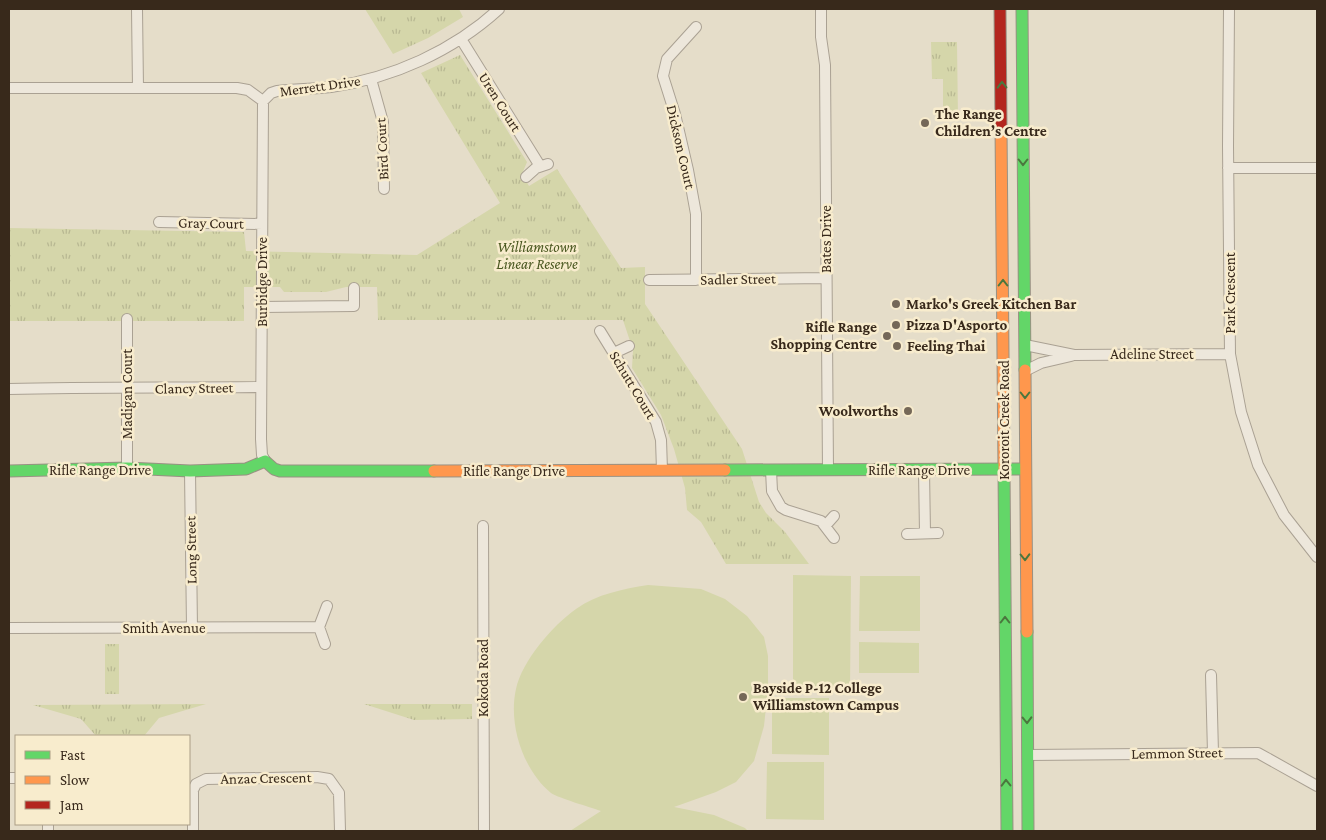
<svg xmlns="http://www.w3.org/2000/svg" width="1326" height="840" viewBox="0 0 1326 840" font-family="'Crimson Pro',serif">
<defs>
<pattern id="park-tufts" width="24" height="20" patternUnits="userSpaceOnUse" patternTransform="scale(1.25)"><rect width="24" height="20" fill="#d5d6aa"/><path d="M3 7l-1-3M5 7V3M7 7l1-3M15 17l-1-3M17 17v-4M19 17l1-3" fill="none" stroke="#b8b892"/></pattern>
</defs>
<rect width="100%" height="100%" fill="#e5ddc9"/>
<path fill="url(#park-tufts)" d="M365,9H459L463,17L428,38L393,54Z
M931,42H957L958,119L943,120V79H932Z
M460,55L527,162L522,174L529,186L557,169L621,268L645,267V304L742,449L759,502L766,513L785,532L809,564H726L701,522L687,510L685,488L674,449L661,415L632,368L633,350L623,320H378L377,287H346L326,292H284L280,287H244V321H9V228L244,232L246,251L417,255L500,203L421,73Z
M105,644H119V694H105Z
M206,704L159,718L144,736H96L81,719L33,705Z
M364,704H472V719L414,720Z"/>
<path fill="#d5d6aa" d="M793,575L851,576L850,690H793Z
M860,576H920V631H859Z
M648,585L701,589L725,599L747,616L764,637L768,656V688L764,726L754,761L736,782L716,792L674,807L714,815L745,828L748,831H570L601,811C590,807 558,798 551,793C523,770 508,724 516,689C522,661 553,625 576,609C597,594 623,589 648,585Z
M859,642L919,643V673H859Z
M772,698H829V755L772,754Z
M767,762H824V820L766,819Z"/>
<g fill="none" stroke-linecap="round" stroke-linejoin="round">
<g stroke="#aaa193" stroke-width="12">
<path id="street" d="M137,9L138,88
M821,9V37L825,65L828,470
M1229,9L1228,146L1230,354L1241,412L1258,465L1284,515L1317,557
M461,39L540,166
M371,79L383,122L384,189
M9,88H237L248,90L263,101L271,93L277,91C295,89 313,89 331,87C393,78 453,51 499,9
M263,101L261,439L262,455L265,461
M1228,168H1317
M526,177L536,168L548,164
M159,222L262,224
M649,280L826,278
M696,280V214L688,170L675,114L663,76L667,59L696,27
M262,307L354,306V288
M600,331L656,422L661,440L662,470
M1025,345L1074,355L1230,354
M614,353L629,346
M1025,371L1041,363L1071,356
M9,389C93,387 177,388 261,387
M127,468V319
M771,470L772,491L781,507L786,510L821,521L834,538
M924,470L925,533
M190,471L192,628
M826,525L834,516
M483,526L484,831
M907,534L938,533
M9,628L319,627
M325,644L319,627L327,606
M1211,675L1213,753
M1028,755L1258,753L1317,786
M9,778H16
M48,824V831
M193,831V790L196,784L206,779L317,777L329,779L339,793L340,831"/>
</g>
<g stroke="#999183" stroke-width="13">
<path id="fast" d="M1022,9L1025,370
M725,470L1025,469
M1004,470L1007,831
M9,471L127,468L190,471L246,469L265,461L274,469L280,471H434
M1027,632L1028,831"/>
</g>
<g stroke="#999183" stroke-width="13">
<path id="slow" d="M1001,127L1004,470
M1025,370L1027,632
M434,471L725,470"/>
</g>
<g stroke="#999183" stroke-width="13">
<path id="jam" d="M1000,9L1001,127"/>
</g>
<use href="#street" stroke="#ede7db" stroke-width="10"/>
<use href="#fast" stroke="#63d668" stroke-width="11"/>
<use href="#slow" stroke="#ff974d" stroke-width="11"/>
<use href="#jam" stroke="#b3261e" stroke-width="11"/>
</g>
<defs><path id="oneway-chevron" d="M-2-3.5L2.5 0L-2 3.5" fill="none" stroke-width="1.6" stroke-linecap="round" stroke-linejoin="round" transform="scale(1.25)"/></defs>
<g stroke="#4b773e">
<use href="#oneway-chevron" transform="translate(1002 85) rotate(-91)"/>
<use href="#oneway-chevron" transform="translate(1023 162) rotate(90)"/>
<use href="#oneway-chevron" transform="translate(1003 283) rotate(-90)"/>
<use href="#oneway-chevron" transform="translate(1025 395) rotate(90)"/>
<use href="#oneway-chevron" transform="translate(1025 557) rotate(89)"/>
<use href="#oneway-chevron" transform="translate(1005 620) rotate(-90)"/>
<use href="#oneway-chevron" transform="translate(1027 720) rotate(89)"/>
<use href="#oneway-chevron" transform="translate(1006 783) rotate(-91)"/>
</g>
<g fill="#756858" stroke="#f8eccd" stroke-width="2">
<circle cx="925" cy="123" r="5"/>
<circle cx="896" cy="304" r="5"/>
<circle cx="896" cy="325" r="5"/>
<circle cx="887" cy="336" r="5"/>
<circle cx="897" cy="346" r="5"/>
<circle cx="908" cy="411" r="5"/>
<circle cx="743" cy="697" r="5"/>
</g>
<g text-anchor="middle" stroke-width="5" stroke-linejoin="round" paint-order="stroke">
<g font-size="15" fill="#38291b" stroke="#f8eccd">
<text transform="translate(320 86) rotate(-8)" y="5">Merrett Drive</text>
<text transform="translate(500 102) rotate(58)" y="5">Uren Court</text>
<text transform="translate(681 147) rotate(77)" y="5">Dickson Court</text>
<text transform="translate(382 149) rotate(-93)" y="5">Bird Court</text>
<text transform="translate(211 223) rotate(1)" y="5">Gray Court</text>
<text transform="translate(826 239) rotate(-90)" y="5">Bates Drive</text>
<text transform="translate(738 279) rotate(-1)" y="5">Sadler Street</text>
<text transform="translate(262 282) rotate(-90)" y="5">Burbidge Drive</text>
<text transform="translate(1230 293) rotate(-90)" y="5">Park Crescent</text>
<text x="1152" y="359">Adeline Street</text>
<text transform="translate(633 385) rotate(59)" y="5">Schutt Court</text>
<text transform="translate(194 388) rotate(-1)" y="5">Clancy Street</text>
<text transform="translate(127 394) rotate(-90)" y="5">Madigan Court</text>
<text transform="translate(1004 420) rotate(-90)" y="5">Kororoit Creek Road</text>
<text x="100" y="475">Rifle Range Drive</text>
<text x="919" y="475">Rifle Range Drive</text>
<text x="514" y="476">Rifle Range Drive</text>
<text transform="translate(191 550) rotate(-91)" y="5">Long Street</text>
<text x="164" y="633">Smith Avenue</text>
<text transform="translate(483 678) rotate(-90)" y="5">Kokoda Road</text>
<text transform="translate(1177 753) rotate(-1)" y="5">Lemmon Street</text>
<text transform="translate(266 778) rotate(-1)" y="5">Anzac Crescent</text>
</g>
<g font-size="15" font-weight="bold" fill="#38291b" stroke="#f8eccd" text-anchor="start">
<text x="935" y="119">The Range<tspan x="935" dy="17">Children’s Centre</tspan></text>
<text x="906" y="309">Marko's Greek Kitchen Bar</text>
<text x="906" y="330">Pizza D'Asporto</text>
<text x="877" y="332" text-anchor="end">Rifle Range<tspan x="877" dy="17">Shopping Centre</tspan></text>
<text x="907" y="351">Feeling Thai</text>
<text x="898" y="416" text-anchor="end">Woolworths</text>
<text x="753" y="693">Bayside P-12 College<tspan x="753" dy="17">Williamstown Campus</tspan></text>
</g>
<g font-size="15" font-style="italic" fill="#49571f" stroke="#f8eccd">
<text x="537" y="252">Williamstown<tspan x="537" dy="17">Linear Reserve</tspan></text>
</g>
</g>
<rect width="1326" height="840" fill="none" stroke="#38291b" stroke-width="20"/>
<rect x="15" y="735" width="175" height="90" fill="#f8eccd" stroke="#ab9e86"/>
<rect x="25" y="751" width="25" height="8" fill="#63d668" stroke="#ab9e86"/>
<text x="60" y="760" font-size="15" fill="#38291b">Fast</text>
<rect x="25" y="776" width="25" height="8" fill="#ff974d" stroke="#ab9e86"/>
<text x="60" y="785" font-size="15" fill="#38291b">Slow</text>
<rect x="25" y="801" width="25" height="8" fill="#b3261e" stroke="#ab9e86"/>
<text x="60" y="810" font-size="15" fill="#38291b">Jam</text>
</svg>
